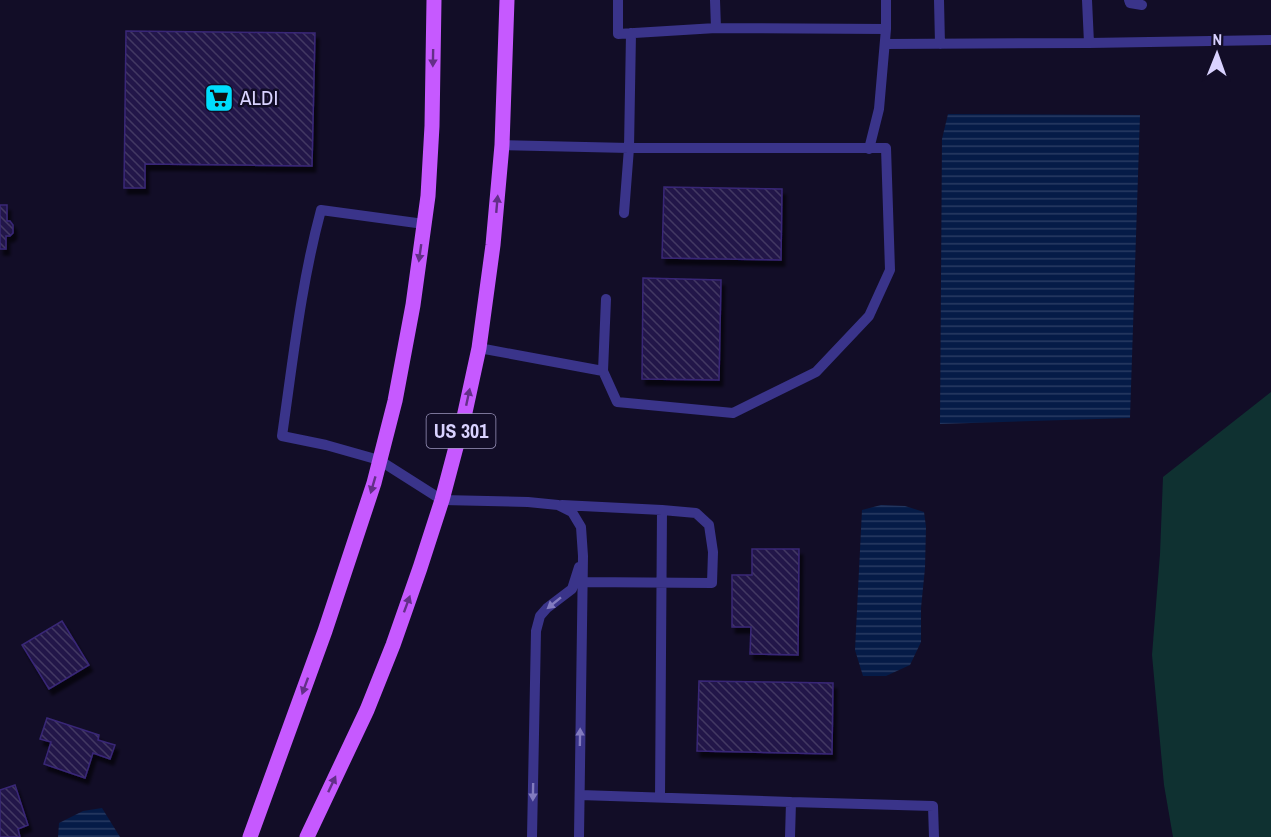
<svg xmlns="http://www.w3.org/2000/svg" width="1271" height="837" viewBox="0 0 1271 837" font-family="'Archivo Narrow',sans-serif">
<defs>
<pattern id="water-rules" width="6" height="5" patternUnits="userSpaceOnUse" patternTransform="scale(1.5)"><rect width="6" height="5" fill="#051b47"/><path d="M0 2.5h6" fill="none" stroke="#293b63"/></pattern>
<pattern id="building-back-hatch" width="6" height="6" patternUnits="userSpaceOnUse" patternTransform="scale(1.5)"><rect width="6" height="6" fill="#231749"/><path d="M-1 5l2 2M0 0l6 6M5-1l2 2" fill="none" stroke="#423864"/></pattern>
<filter id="shadow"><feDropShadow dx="3.5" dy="6" stdDeviation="1.5" flood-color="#0009"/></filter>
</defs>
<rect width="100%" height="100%" fill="#120d27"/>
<path fill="#0f3131" d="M1271,392V837H1173L1164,785L1152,655L1160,554L1163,477Z"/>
<path fill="url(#water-rules)" d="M948,114L1140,115L1130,418L940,424L942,139Z
M881,505L905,506L924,512L926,527L925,568L921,608V642L910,665L886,676H863L855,650L862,510Z
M102,808L120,837H58L59,823L83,811Z"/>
<path fill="url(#building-back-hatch)" stroke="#392777" stroke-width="1.5" filter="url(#shadow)" d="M126,31L315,33L312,166L145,164V188H124Z
M664,187L782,189L781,260L662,258Z
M0,205H7V221H10L13,225V233L10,236H6V249H0Z
M643,278L721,280L719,380L642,379Z
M752,549H799L798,655L750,654L751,627H732V575H752Z
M62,621L89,665L49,689L22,645Z
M699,681L833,683L832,754L697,751Z
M47,718L99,735L98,740L115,745L110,759L93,753L85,778L44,764L51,742L40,739Z
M15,785L28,825L18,829L20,837H0V790Z"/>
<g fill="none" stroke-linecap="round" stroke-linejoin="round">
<path stroke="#3a348a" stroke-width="10" d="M618,0V34L716,28L886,29
M715,0L716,28
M939,0L940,44
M1129,0L1130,3L1142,5
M1089,43L1271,40
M885,44L1089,43L1087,0
M869,149L879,109L886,29V0
M624,213L629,148L631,33
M424,224L321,210C301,284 293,360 282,436L326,445L379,460L442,500L528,502L558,505L572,512L581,527L583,556L579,837
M479,348L603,371L617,402L733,413L816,372L869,316L890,270L886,148H629L502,145
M603,371L606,299
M562,505L662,510L696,513L709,525L713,552L712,583L583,582
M580,795L791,802L790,837
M660,798L662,510
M791,802L933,806L934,837
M532,837L536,631L540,616L547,608L572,589L579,567"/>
<path stroke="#c659ff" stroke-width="15" d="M250,837L325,631L374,483L395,401L413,305L428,196L432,126L434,0
M307,837L367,710L393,645L420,568L442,500L464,417L479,348L493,245L502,145L507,0"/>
</g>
<defs><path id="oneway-solid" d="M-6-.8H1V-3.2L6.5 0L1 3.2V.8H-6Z" transform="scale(1.5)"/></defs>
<g fill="#632f88">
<use href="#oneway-solid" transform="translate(433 58) rotate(91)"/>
<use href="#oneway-solid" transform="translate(497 204) rotate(-85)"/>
<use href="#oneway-solid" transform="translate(420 253) rotate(98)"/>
<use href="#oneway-solid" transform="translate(468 397) rotate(-78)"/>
<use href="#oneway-solid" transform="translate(373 485) rotate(106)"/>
<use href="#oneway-solid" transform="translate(407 604) rotate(-70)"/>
<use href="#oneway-solid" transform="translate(305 686) rotate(110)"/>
<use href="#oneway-solid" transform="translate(332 784) rotate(-65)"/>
</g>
<g fill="#827bbf">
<use href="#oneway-solid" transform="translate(554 603) rotate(141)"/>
<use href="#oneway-solid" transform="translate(580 737) rotate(-89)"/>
<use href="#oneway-solid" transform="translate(533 792) rotate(91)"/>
</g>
<defs>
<g id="supermarket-square" transform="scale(1.5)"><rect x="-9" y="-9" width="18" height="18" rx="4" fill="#00ddfd" stroke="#120d27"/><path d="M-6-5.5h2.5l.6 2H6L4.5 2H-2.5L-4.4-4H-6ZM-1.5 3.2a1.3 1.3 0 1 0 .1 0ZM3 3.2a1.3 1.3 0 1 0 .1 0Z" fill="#111"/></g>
</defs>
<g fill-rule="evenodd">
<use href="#supermarket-square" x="219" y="98"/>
</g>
<g text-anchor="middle" stroke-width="5" stroke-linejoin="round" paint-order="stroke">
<rect fill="#120d27" stroke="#9d97be" stroke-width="1.5" x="426.5" y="414" width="69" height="34" rx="4.5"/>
<g font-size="20" font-weight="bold" fill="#d9d2ff">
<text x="461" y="438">US 301</text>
</g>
<g font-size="21" fill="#d9d2ff" stroke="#120d27" text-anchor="start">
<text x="240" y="105">ALDI</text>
</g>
</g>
<g transform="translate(1217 54) rotate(1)" stroke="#120d27" stroke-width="4.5" paint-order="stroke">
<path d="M0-4.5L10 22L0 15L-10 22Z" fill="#d9d2ff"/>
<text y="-9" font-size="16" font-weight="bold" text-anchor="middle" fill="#d9d2ff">N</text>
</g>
</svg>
